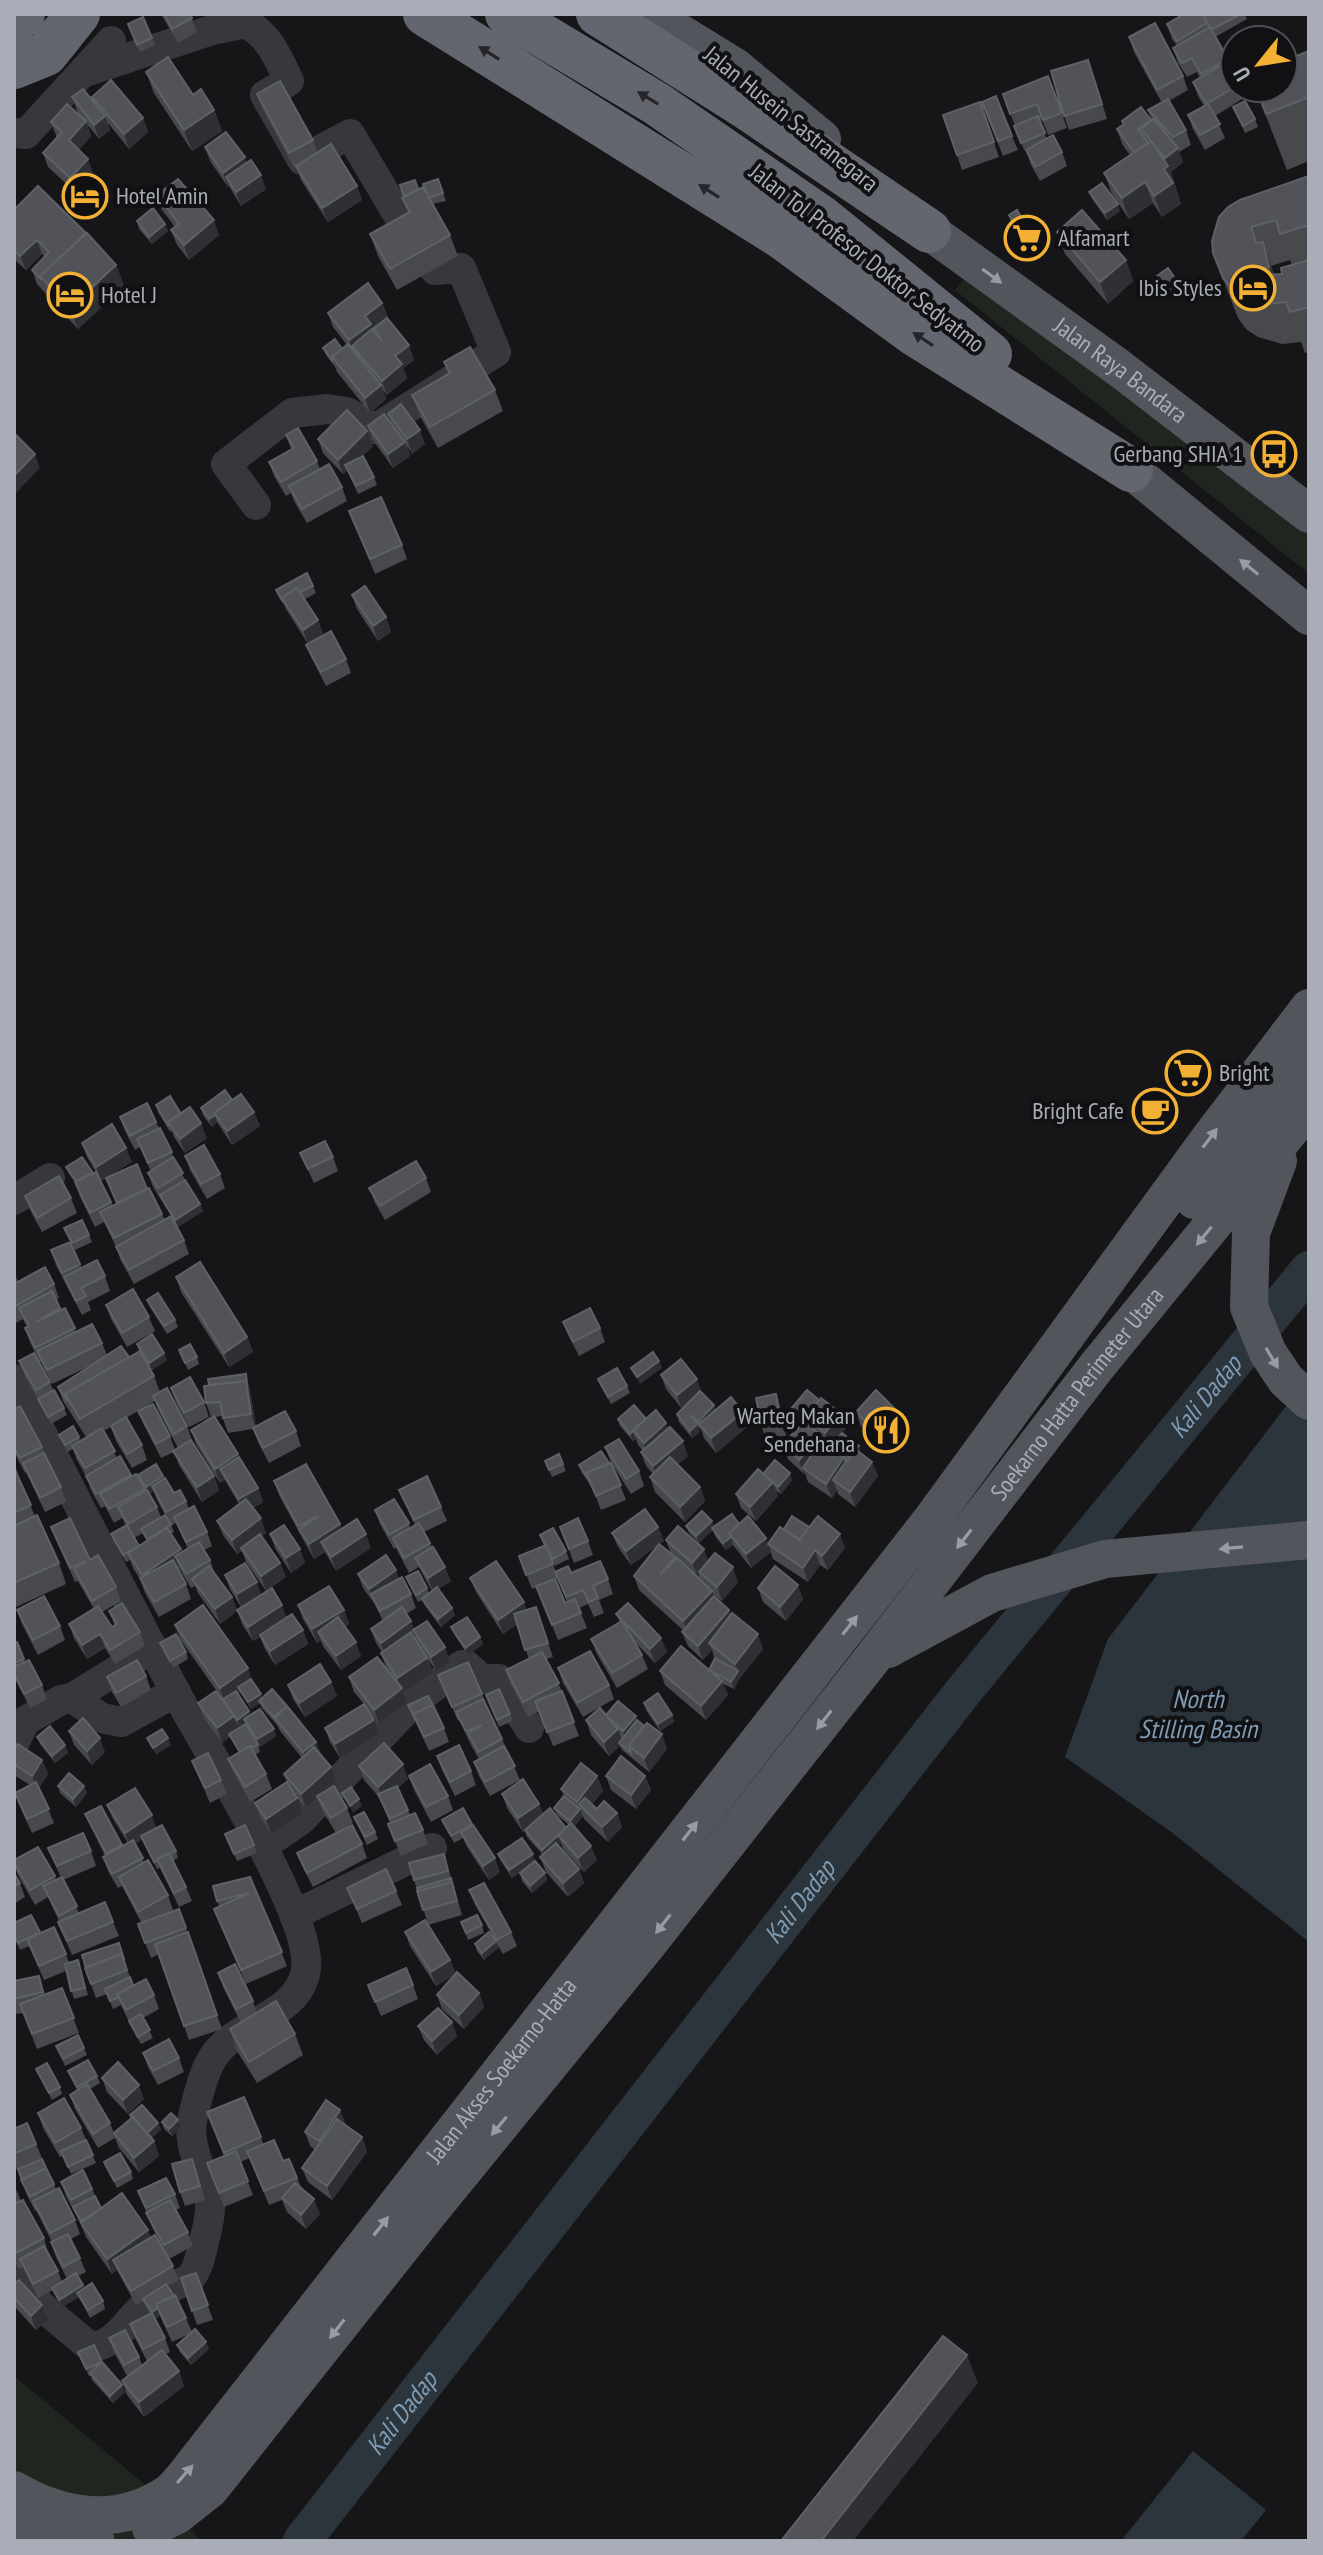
<svg xmlns="http://www.w3.org/2000/svg" width="1323" height="2555" viewBox="0 0 1323 2555" font-family="'PT Sans Narrow',sans-serif">
<rect width="100%" height="100%" fill="#161618"/>
<path fill="#1e261f" d="M966,277L1309,532V574L955,290Z
M14,2376L141,2481L202,2541H14Z"/>
<path fill="#2c353c" d="M1309,1376V1942L1174,1834L1065,1757L1108,1639Z
M1193,2451L1266,2510L1241,2541H1121Z"/>
<g fill="none" stroke-linecap="round" stroke-linejoin="round">
<path stroke="#2c353c" stroke-width="38" id="s1" d="M302,2541L962,1693L1309,1270"/>
<path stroke="#37383d" stroke-width="30" d="M82,73L212,30L246,23C270,36 278,58 289,81L265,95L302,160L350,134L408,232L435,270L461,268L496,352L375,429L347,412L327,409L292,413L226,464L256,505
M14,133L26,134L111,41
M14,1200L50,1178
M14,1379C68,1483 120,1588 175,1691C204,1746 313,1915 306,1969C300,2014 241,2021 216,2053C204,2069 198,2096 193,2116C185,2145 206,2175 210,2204C211,2217 206,2233 203,2246C200,2258 198,2269 190,2279C175,2285 158,2293 145,2305C127,2320 116,2346 90,2347L39,2304L14,2263
M72,1698L102,1718L121,1722L176,1692
M14,1744L25,1721L61,1700L72,1698L153,1648
M262,1847L301,1820L414,1702L462,1665H466L482,1679H499L529,1728
M294,1915L432,1848"/>
<g stroke="#53555c" stroke-width="38">
<path d="M649,14L735,67L822,139"/>
<path id="s2" d="M905,211L929,231L1119,368L1309,514"/>
<path d="M1131,470L1309,616"/>
<path d="M1278,1161L1251,1233L1249,1307L1268,1353L1286,1380L1309,1401"/>
<path d="M1194,1200L1309,1057"/>
<path d="M888,1649L992,1593L1105,1559L1309,1540"/>
<path id="s3" d="M14,2490C62,2518 117,2527 166,2495C178,2487 189,2470 199,2458L933,1518L1210,1138L1309,1008"/>
<path d="M14,2522L36,2532L95,2539"/>
<path id="s4" d="M151,2528L177,2515L210,2489L431,2210L647,1945L872,1659L1097,1366L1309,1107"/>
</g>
<path stroke="#63666e" stroke-width="44" d="M425,14L780,236L913,333L1131,470
M507,14L657,104L821,217L990,354
M598,14L747,108L929,231
M14,22L23,14
M14,67L46,54L78,14"/>
</g>
<path fill="#47494d" fill-rule="evenodd" d="M161,14H190L197,32L178,43Z
M1184,14H1245L1247,19L1215,37L1235,70V88H1244L1247,96L1215,116L1225,138L1205,150L1193,129L1188,115L1204,106L1198,96L1193,82L1200,78L1197,72L1187,77L1178,63L1173,48L1177,46L1172,39L1167,24Z
M143,17L155,45L140,52L128,24Z
M1129,37L1183,76L1188,90L1169,101L1186,130L1191,145L1179,152L1183,162L1171,172L1181,204L1162,217L1153,203L1129,219L1112,194L1104,173L1130,155L1122,144L1117,129L1123,125L1122,121H1152L1148,110L1162,103L1134,52Z
M1309,51V161L1287,170L1255,88Z
M146,72L193,95L214,110L222,131L192,151L154,93Z
M1093,74L1107,119L1069,130L1064,116Z
M1048,76L1067,128L1048,135L1042,119L1039,120L1047,139L1062,152L1067,166L1040,181L1031,165L1026,150L1032,147L1024,150L1003,94Z
M257,94L313,140L317,152L357,186L362,200L328,222L301,180L296,166L294,168L262,108Z
M72,97L94,102L92,97L143,118L148,132L129,149L108,123L110,130L99,139L87,124L91,136L79,150L93,173L75,192L48,167L43,153L57,138L51,122L82,118L77,111Z
M980,102L999,157L962,170L943,115Z
M1233,107L1255,119L1258,127L1245,133Z
M987,116L1012,136L1018,150L1003,156Z
M205,147L246,163L266,189L241,206L229,186L228,187L210,161Z
M1309,176V352L1305,353L1301,342L1282,344L1258,337L1246,329L1238,318L1213,253ZM1290,260L1292,265L1282,274H1274L1271,266Z
M438,179L446,201L433,204L450,235L458,256L397,290L378,256L370,234L408,213L402,198Z
M1089,192L1120,211L1107,220L1092,199Z
M157,195L219,235L189,260L177,245L171,230L175,227L162,210Z
M14,210L116,265L124,286L78,329L37,284L32,270L45,257L42,254L26,270L14,259Z
M1009,215L1042,253L1034,258L1011,222Z
M137,221L165,224L168,231L152,244L139,229Z
M1057,232L1126,260L1133,281L1108,304L1065,254Z
M382,303L388,317L373,329L376,334L374,328L414,360L403,368L407,378L387,395L383,390L386,399L370,413L337,372L335,367L326,355L323,348L342,349L347,345L333,327L328,313Z
M444,362L495,390L503,411L438,448L420,416L412,395L448,374Z
M388,414L425,444L412,454L407,446L410,456L393,468L373,440L368,426L392,424Z
M286,435L317,461L320,469L342,487L347,501L307,523L294,501L291,493L286,496L274,476L269,462L291,449Z
M318,439L373,446L360,458L374,477L377,485L358,494L347,470L343,474L323,453Z
M349,511L402,545L407,559L375,574Z
M313,586L316,593L305,599L318,620L323,634L309,643L346,659L351,673L326,686L312,659L306,645L308,644L286,609L276,590Z
M352,595L386,617L391,632L378,641L357,609Z
M232,1100L254,1112L260,1126L232,1145L217,1122L212,1127L203,1115L201,1108Z
M156,1105L181,1114L207,1138L185,1153L174,1137L172,1131L170,1132L158,1112Z
M120,1117L156,1122L185,1180L200,1204L203,1211L178,1227L153,1187L148,1173L151,1172L140,1147L135,1150L125,1131Z
M82,1143L126,1148L132,1162L107,1177L147,1189L162,1214L165,1220L184,1240L189,1254L134,1284L121,1261L116,1247L104,1222L95,1227L80,1197L75,1182L69,1174L66,1167L93,1173L96,1172L87,1157ZM97,1173L102,1181L106,1178L117,1204L113,1206Z
M300,1153L333,1157L338,1171L314,1183Z
M185,1156L220,1174L225,1188L207,1199L190,1170Z
M426,1178L431,1192L385,1220L375,1203L369,1188Z
M25,1196L71,1198L77,1213L42,1232L30,1210Z
M64,1228L89,1235L92,1242L75,1250Z
M70,1242L82,1268L105,1276L110,1291L88,1302L91,1310L82,1315L56,1265L51,1250Z
M14,1271L18,1282L54,1284L59,1298L56,1300L61,1310L65,1308L76,1332L102,1343L107,1355L129,1357L139,1351L137,1344L167,1360L152,1370L141,1353L154,1376L160,1392L187,1426L192,1440L191,1441L214,1476L219,1490L202,1502L179,1465L174,1452L161,1458L144,1425L138,1411L170,1436L175,1450L178,1448L158,1410L155,1401L126,1418L142,1445L147,1460L132,1468L116,1441L111,1427L103,1431L117,1458L120,1456L131,1476L141,1482L138,1475L163,1476L174,1493L186,1501L189,1509L207,1532L212,1546L204,1550L210,1560L215,1574L232,1597L237,1611L220,1624L198,1593L195,1586L191,1588L179,1568L178,1569L186,1584L191,1599L159,1617L145,1593L140,1579L133,1568L130,1560L126,1562L114,1542L111,1534L126,1526L122,1518L114,1523L105,1506L101,1508L91,1490L86,1476L77,1460L73,1449L67,1452L59,1435L79,1437L80,1440L86,1437L63,1401L58,1387L94,1364L52,1384L41,1362H40L30,1342L25,1328L27,1327L23,1319L14,1324ZM154,1491L157,1500L171,1526L176,1523L188,1549L182,1552L171,1534L174,1532L171,1525L161,1517L157,1507L149,1494ZM143,1533L147,1541L139,1546L134,1538Z
M176,1277L247,1337L253,1352L229,1367L181,1292Z
M147,1300L175,1320L178,1327L167,1334L150,1307Z
M106,1305L149,1317L155,1331L127,1347L111,1319Z
M563,1322L600,1328L605,1342L579,1356L569,1336Z
M179,1350L197,1357L199,1364L188,1370Z
M19,1361L50,1382L53,1390L64,1408L67,1415L51,1424L25,1376Z
M246,1374L251,1396L256,1427L296,1431L301,1446L269,1463L258,1442L253,1429L228,1433L222,1416L215,1417L258,1488L263,1502L253,1508L266,1533L261,1536L280,1563L286,1577L266,1591L246,1562L242,1551L237,1554L223,1535L217,1521L239,1504L225,1480L220,1483L196,1444L191,1430L211,1417L206,1403L209,1385Z
M661,1375L702,1393L716,1410L748,1426L716,1453L704,1438L701,1429L698,1427L700,1432L692,1438L679,1422L677,1414L682,1409L666,1389Z
M598,1379L627,1386L630,1393L611,1404Z
M171,1388L204,1402L209,1417L189,1427L176,1402Z
M819,1400L840,1413L846,1428L830,1447L823,1441V1443L830,1448L861,1454L872,1462L878,1476L855,1507L838,1494L837,1490L832,1498L808,1482L805,1473L804,1474L788,1459L783,1444L803,1424L793,1416L791,1409Z
M781,1408L786,1436L766,1439L761,1425Z
M14,1409L42,1447L61,1487L66,1502L45,1512L26,1472L25,1473L14,1452Z
M856,1412H898L903,1426L883,1447L861,1426Z
M618,1419H646L666,1423L668,1429L688,1456L678,1464L700,1487L705,1501L685,1522L655,1492L650,1477L653,1474L646,1466L641,1452L643,1451L638,1445L636,1439L633,1441L620,1426Z
M605,1447L639,1471L644,1486L631,1494L612,1464L626,1500L601,1510L592,1487L582,1473L579,1465L611,1463Z
M559,1454L566,1471L552,1477L545,1461Z
M14,1462L18,1474H17L35,1516L59,1563L66,1584L14,1608Z
M763,1474L792,1480L781,1494L775,1490L778,1496L756,1521L741,1508L736,1494Z
M274,1481L342,1529L371,1548L336,1571L325,1552L314,1559L305,1543L279,1495Z
M399,1490L441,1507L447,1521L424,1532L451,1581L438,1589L452,1608L455,1615L441,1627L425,1606L422,1600L418,1602L409,1584L406,1577L427,1588L429,1593L432,1591L419,1567L409,1573L396,1548L394,1549L380,1524L375,1510L409,1523L410,1528L415,1525Z
M739,1524L766,1538L771,1552L751,1568L733,1545L726,1550L715,1536L713,1530L699,1543L689,1533L686,1526L714,1527Z
M51,1527L90,1560L116,1587L121,1601L102,1612L112,1627L115,1626L109,1611L140,1632L145,1646L115,1664L105,1648L87,1659L74,1638L69,1624L94,1609L78,1581L75,1582Z
M560,1527L588,1541L593,1555L574,1563Z
M658,1527L664,1541L659,1544L671,1554L666,1540L709,1561L738,1582L722,1601L712,1593L714,1597L763,1649L740,1678L734,1689L723,1684L728,1695L706,1720L665,1685L660,1671L709,1669L717,1659L714,1657L712,1650L703,1660L688,1646L682,1632L684,1631L639,1590L634,1576L658,1545L631,1565L618,1547L612,1533Z
M784,1529L845,1548L828,1570L820,1565L808,1582L773,1559L768,1544Z
M270,1534L300,1549L305,1563L291,1573L275,1548Z
M540,1535L566,1551L569,1559L555,1566L550,1556L556,1572L608,1579L613,1594L599,1600L604,1613L594,1617L588,1604L579,1608L587,1628L558,1640L537,1587L532,1589L519,1556L544,1546ZM558,1579L567,1602L565,1603L555,1580Z
M358,1574L399,1578L411,1594L416,1608L406,1614L411,1621L414,1630L445,1647L450,1662L436,1671L428,1659L433,1672L403,1692L407,1703L379,1724L364,1704L374,1720L379,1734L340,1758L330,1742L325,1728L364,1704L354,1692L349,1677L386,1667L381,1653L382,1652L376,1643L371,1629L383,1621L374,1603L363,1588Z
M225,1575L261,1595L303,1630L308,1644L275,1665L265,1649L260,1637L253,1641L242,1624L237,1610L241,1607L230,1589Z
M470,1578L524,1602L526,1610L536,1607L553,1657L546,1659L562,1691L579,1736L553,1746L539,1711L528,1717L511,1685L506,1670L529,1659L517,1624L503,1634L476,1592Z
M758,1588L803,1599L786,1621L763,1602Z
M298,1605L344,1610L349,1624L344,1627L361,1656L341,1670L323,1646L321,1641L317,1643L303,1619Z
M17,1610L60,1626L65,1640L38,1655L22,1624Z
M616,1614L667,1652L655,1663L634,1641L642,1655L648,1669L617,1688L597,1654L591,1639L620,1623Z
M175,1625L252,1682L262,1698L316,1742L321,1755L336,1781L325,1791L347,1808L353,1823L336,1833L322,1810L318,1798L306,1808L296,1797L303,1813L271,1833L260,1817L255,1803L287,1783L284,1774L302,1758L280,1731L277,1725L262,1708L260,1703L251,1709L240,1692L238,1694L251,1715L276,1736L260,1747L247,1726L258,1745L260,1752L255,1755L266,1774L272,1789L250,1802L234,1773L228,1759L239,1753L230,1737L222,1743L204,1718L198,1703L224,1702L223,1700L180,1639ZM236,1723L239,1727L245,1723L247,1726L239,1729Z
M451,1627L480,1637L483,1644L468,1655L454,1634Z
M17,1642L25,1662L42,1685L47,1699L30,1708L14,1676V1643Z
M160,1643L186,1652L188,1659L173,1668Z
M468,1662L520,1780L490,1796L479,1776L474,1762L479,1759L471,1745L459,1720L458,1721L438,1675Z
M558,1668L609,1685L614,1699L583,1717L563,1683Z
M146,1676L151,1690L121,1707L112,1692L107,1677Z
M331,1682L337,1696L305,1717L293,1699L288,1685Z
M499,1689L513,1721L499,1727L486,1695Z
M644,1703L672,1715L674,1722L660,1731L646,1710Z
M408,1705L444,1728L449,1742L429,1751Z
M606,1715L636,1716L637,1720L667,1749L649,1772L622,1750L620,1746L609,1756L591,1735L586,1720Z
M69,1731L105,1752L92,1765L74,1745Z
M37,1737L65,1745L68,1753L55,1763L40,1744Z
M14,1750L42,1760L48,1774L39,1788L54,1823L32,1833L20,1807L15,1793L30,1785L14,1775Z
M437,1756L471,1771L476,1785L455,1796L442,1770Z
M192,1761L221,1780L227,1794L210,1803Z
M359,1766L408,1779L398,1788L410,1815L423,1830L428,1844L401,1856L388,1824L390,1823L379,1797L364,1780Z
M409,1776L448,1796L453,1810L431,1822L414,1790Z
M597,1776L603,1791L592,1804L597,1809L617,1813L622,1827L608,1842L584,1819L583,1816L574,1827L597,1860L584,1872L563,1849L561,1843L558,1845L579,1869L584,1883L568,1897L546,1872L540,1857L543,1855L527,1837L525,1831L523,1832L507,1808L502,1794L539,1804L543,1814L566,1828L569,1825L557,1815L554,1808L564,1796L561,1789Z
M606,1776H645L651,1790L636,1809L611,1790Z
M58,1786H84L87,1793L76,1807L60,1793Z
M107,1805L157,1828L176,1851L178,1858L173,1861L186,1887L192,1901L179,1907L160,1868L157,1869L142,1839L135,1844L144,1863L168,1895L173,1910L168,1913L179,1909L222,2029L189,2040L159,1954L151,1958L138,1924L141,1922L122,1886L118,1888L108,1871L103,1857L105,1856L85,1814L101,1806L123,1846L128,1843L113,1819Z
M463,1808L500,1872L489,1880L467,1847L463,1838L454,1843L442,1820Z
M354,1817L375,1832L378,1839L367,1845Z
M245,1825L257,1853L237,1861L225,1834Z
M362,1844L367,1858L313,1887L303,1868L297,1853Z
M48,1848L91,1851L96,1866L63,1880L79,1913L113,1922L119,1936L72,1955L64,1936L59,1921L48,1897L35,1905L18,1875L14,1865V1860L55,1876L56,1880L61,1878Z
M444,1854L462,1915L428,1925L450,1960L456,1974L436,1986L410,1946L405,1932L428,1924L414,1880Z
M498,1854L535,1862L545,1873L547,1880L532,1893L522,1881L520,1873L527,1867L512,1878L501,1861Z
M14,1873L20,1883L25,1897L14,1904Z
M250,1877L287,1966L246,1984L214,1909L219,1907L213,1886Z
M347,1888L396,1891L402,1905L362,1923Z
M469,1890L511,1932L517,1946L503,1954L497,1944L498,1948L484,1960L477,1951L475,1944L494,1938L475,1905Z
M461,1922L482,1925L484,1933L468,1940Z
M14,1923L40,1933L66,1954L69,1963L78,1960L88,1995L74,1999L66,1971L44,1980L29,1946L20,1950L14,1937Z
M119,1943L127,1966H126L133,1985L154,1995L159,2009L143,2018L153,2038L141,2044L132,2028L121,2005L113,2009L107,1994L96,1998L85,1968Z
M218,1973L253,2001L257,2013L295,2034L303,2055L257,2083L237,2051L230,2029L241,2023L223,1987Z
M14,1981L44,1990L45,1995L62,1988L79,2033L37,2049L23,2013L16,2014L14,2009Z
M368,1985H413L418,1999L381,2016Z
M479,1993L484,2007L464,2029L442,2009L437,1995Z
M452,2022L457,2036L437,2055L424,2040L418,2026Z
M56,2046L84,2048L87,2055L65,2066Z
M143,2053L179,2058L184,2072L158,2085L148,2067Z
M36,2069L60,2087L62,2094L52,2100Z
M68,2071L97,2076L100,2083L90,2089L110,2123L114,2133L131,2119L130,2115L158,2123L161,2130L151,2138L154,2141L159,2156L139,2172L119,2148L115,2138L98,2148L75,2109L70,2095L77,2090Z
M102,2078L144,2099L128,2114L107,2092Z
M244,2097L264,2145L283,2161L289,2159L301,2187L320,2214L306,2229L287,2212L282,2200L269,2205L250,2158L240,2162L253,2195L224,2207L207,2163L224,2156L207,2112Z
M38,2113L81,2128L96,2163L71,2174L63,2156L60,2157L43,2128Z
M162,2122L181,2127L172,2136L164,2129Z
M346,2124L345,2125L362,2137L367,2152L332,2200L308,2182L302,2168L315,2150L310,2146L305,2132Z
M14,2129L36,2144L42,2158L14,2170Z
M104,2162L131,2172L133,2179L117,2188Z
M46,2168L56,2189L75,2220L80,2234L71,2239L80,2258L86,2272L78,2276L85,2288L103,2301L105,2309L90,2318L79,2297L62,2307L53,2290L38,2298L23,2267L19,2269L14,2259V2184L21,2201L44,2238L48,2253L58,2271L62,2282L67,2279L56,2257L51,2242H52L36,2210L35,2211L27,2195L18,2169Z
M197,2173L205,2200L185,2206L180,2192Z
M61,2182L92,2189L101,2208L151,2238L167,2255L152,2227L138,2191L175,2194L180,2208L176,2210L188,2232L193,2246L169,2259L179,2280L167,2286L186,2318L192,2332L209,2349L191,2365L180,2352L177,2345L191,2333L172,2342L160,2316L155,2319L165,2338L170,2352L166,2354L179,2371L184,2386L144,2417L127,2395L122,2381L127,2376L114,2352L109,2338L139,2357L142,2365L147,2361L135,2338L130,2324L150,2313L143,2301L136,2305L117,2270L112,2274L86,2237L81,2225L66,2196Z
M196,2273L213,2320L197,2325L181,2278Z
M14,2284L42,2305L48,2320L36,2330L14,2306Z
M78,2352L102,2362L125,2392L113,2403L92,2380L91,2376H89Z"/>
<path fill="#2f3033" d="M214,110L222,131L192,151L184,130Z
M105,116L110,130L99,139L94,125Z
M143,118L148,132L129,149L124,134Z
M86,121L91,136L74,155L69,140Z
M1178,148L1183,162L1171,172L1181,204L1162,217L1154,196L1164,169L1168,166L1165,158Z
M245,157L250,172L226,177L229,186L228,187L223,173Z
M88,159L93,173L75,192L70,178Z
M261,175L266,189L241,206L236,192Z
M1145,182L1153,203L1129,219L1122,198Z
M357,186L362,200L328,222L322,208Z
M1118,204L1120,211L1107,220L1105,213Z
M214,220L219,235L189,260L184,245Z
M165,224L168,231L152,244L149,237Z
M37,240L42,254L26,270L20,256Z
M1263,242L1277,282L1282,302L1269,267Z
M1039,246L1042,253L1034,258L1031,251Z
M1126,260L1133,281L1108,304L1100,282Z
M116,265L124,286L78,329L70,308Z
M1177,281L1179,289L1168,296L1166,288Z
M382,303L388,317L352,346L355,354H354L349,340L365,316Z
M409,345L414,360L403,368L407,378L387,395L382,381L395,356Z
M381,385L386,399L370,413L365,398Z
M420,430L425,444L412,454L407,439Z
M367,431L373,446L343,474L338,460Z
M405,442L410,456L393,468L388,454Z
M35,454L40,468L16,493L14,487V476Z
M386,617L391,632L378,641L373,626Z
M318,620L323,634L308,644L303,630Z
M254,1112L260,1126L232,1145L227,1131Z
M215,1115L217,1122L212,1127L209,1119Z
M201,1123L207,1138L185,1153L180,1139Z
M126,1148L132,1162L102,1181L96,1167Z
M200,1204L203,1211L178,1227L175,1220Z
M247,1337L253,1352L229,1367L224,1353Z
M164,1353L167,1360L152,1370L149,1363Z
M659,1361L662,1368L640,1384L637,1377Z
M697,1379L702,1393L682,1410L677,1395Z
M246,1381L251,1396L256,1429L251,1414Z
M776,1394L781,1408L786,1436L781,1421Z
M714,1405L717,1412L699,1424L701,1429L698,1422Z
M743,1412L748,1426L716,1453L711,1438Z
M898,1412L903,1426L883,1447L877,1433Z
M840,1413L846,1428L830,1447L825,1433Z
M666,1423L672,1437L649,1457L644,1443Z
M697,1424L700,1432L692,1438L690,1431Z
M633,1432L636,1439L633,1441L630,1434Z
M821,1436L826,1451L803,1468L805,1473L804,1474L799,1460Z
M683,1441L688,1456L659,1481L653,1466Z
M859,1446L861,1453L833,1480L837,1490L832,1498L826,1484L844,1457Z
M238,1454L243,1469H220L225,1480L220,1483L215,1469Z
M872,1462L878,1476L855,1507L850,1492Z
M790,1473L792,1480L781,1494L778,1487Z
M163,1476L166,1483L152,1486L154,1491L148,1494L146,1487Z
M214,1476L219,1490L202,1502L197,1487Z
M773,1482L778,1496L756,1521L750,1507Z
M700,1487L705,1501L685,1522L680,1507Z
M258,1488L263,1502L244,1514L239,1499Z
M261,1518L266,1533L242,1550L241,1548L242,1551L237,1554L232,1540Z
M712,1521L715,1528L699,1543L696,1536Z
M340,1524L345,1538L321,1542L325,1552L314,1559L309,1544Z
M658,1527L664,1541L631,1565L626,1551Z
M366,1534L371,1548L336,1571L331,1557Z
M840,1534L845,1548L828,1570L822,1556Z
M731,1537L733,1545L726,1550L723,1543Z
M766,1538L771,1552L751,1568L746,1554Z
M181,1549L186,1563L175,1556L179,1568L147,1589L142,1575Z
M300,1549L305,1563L291,1573L286,1558Z
M704,1549L710,1564L699,1572L700,1574L698,1577L692,1563Z
M815,1550L820,1565L808,1582L803,1568Z
M280,1563L286,1577L266,1591L261,1576Z
M445,1567L451,1581L433,1592L428,1578Z
M733,1567L738,1582L722,1601L717,1587Z
M396,1570L401,1585L371,1594L374,1604L369,1589Z
M257,1582L262,1596L242,1609L237,1594Z
M798,1585L803,1599L786,1621L780,1607Z
M712,1591L717,1605L689,1635L683,1621Z
M232,1597L237,1611L220,1624L215,1609Z
M524,1602L529,1617L503,1634L498,1620Z
M282,1605L287,1620L253,1641L248,1627Z
M452,1608L455,1615L441,1627L438,1619Z
M344,1610L349,1624L323,1640L318,1632L321,1641L317,1643L312,1629Z
M729,1610L734,1624L709,1643L712,1650L703,1660L698,1646Z
M411,1621L416,1635L413,1630L416,1636L386,1657L381,1643Z
M303,1630L308,1644L275,1665L270,1651Z
M100,1634L105,1648L87,1659L82,1645Z
M758,1634L763,1649L740,1678L734,1689L731,1682L738,1671L735,1664Z
M480,1637L483,1644L468,1655L465,1648Z
M661,1638L667,1652L655,1663L650,1649Z
M356,1642L361,1656L341,1670L336,1656Z
M445,1647L450,1662L436,1671L431,1657Z
M427,1658L433,1672L403,1692L407,1703L379,1724L374,1710L401,1689L397,1678Z
M248,1668L253,1683L238,1687L240,1692L225,1703L220,1688Z
M722,1681L728,1695L706,1720L701,1706Z
M331,1682L337,1696L305,1717L299,1703Z
M261,1694L263,1701L251,1709L248,1702Z
M249,1711L252,1718L244,1719L245,1723L239,1727L237,1720Z
M672,1715L674,1722L660,1731L658,1724Z
M234,1716L239,1730L222,1743L217,1728Z
M636,1716L638,1723L625,1739L623,1731Z
M374,1720L379,1734L340,1758L335,1744Z
M274,1729L276,1736L260,1747L257,1739Z
M618,1729L623,1744L619,1743L620,1746L609,1756L604,1742Z
M662,1734L667,1749L649,1772L644,1758Z
M100,1738L105,1752L92,1765L87,1751Z
M168,1738L171,1745L156,1755L153,1748Z
M316,1742L321,1756L309,1766L303,1752Z
M65,1745L68,1753L55,1763L52,1756Z
M42,1760L48,1774L38,1790L32,1776Z
M403,1764L408,1779L383,1801L378,1787Z
M331,1767L336,1781L306,1808L301,1794Z
M597,1776L603,1791L586,1812L579,1804L583,1816L573,1828L570,1821L580,1809L577,1802Z
M645,1776L651,1790L636,1809L631,1795Z
M84,1786L87,1793L76,1807L73,1799Z
M297,1798L303,1813L271,1833L266,1819Z
M359,1799L362,1806L353,1813L350,1806Z
M539,1804L544,1818L523,1832L518,1818Z
M617,1813L622,1827L608,1842L602,1827Z
M152,1815L157,1830L130,1847L125,1833Z
M558,1835L561,1843L544,1857L542,1850Z
M591,1846L597,1860L584,1872L578,1858Z
M533,1854L535,1862L512,1878L509,1870Z
M495,1858L500,1872L489,1880L483,1866Z
M579,1869L584,1883L568,1897L563,1883Z
M545,1873L547,1880L532,1893L530,1886Z
M496,1941L498,1948L484,1960L482,1953Z
M450,1960L456,1974L436,1986L431,1972Z
M479,1993L484,2007L464,2029L459,2015Z
M452,2022L457,2036L437,2055L432,2041Z
M139,2085L144,2099L128,2114L123,2100Z
M340,2110L346,2124L324,2156L319,2141Z
M178,2120L181,2127L172,2136L169,2129Z
M158,2123L161,2130L148,2141L146,2134Z
M362,2137L367,2152L332,2200L327,2186Z
M154,2141L159,2156L139,2172L134,2158Z
M314,2199L320,2214L306,2229L301,2215Z
M148,2230L153,2244L113,2260L117,2270L112,2274L107,2259Z
M83,2285L86,2292L77,2293L79,2297L62,2307L59,2300Z
M42,2305L48,2320L36,2330L31,2316Z
M157,2308L160,2316L154,2319L152,2312Z
M206,2342L209,2349L191,2365L188,2358Z
M967,2355L978,2383L853,2541H821Z
M179,2371L184,2386L144,2417L139,2402Z
M122,2385L125,2392L113,2403L110,2396Z"/>
<path fill="#525359" stroke="#5f6168" stroke-width="2" d="M164,14H190L192,18L172,29Z
M1184,14H1202L1207,23L1177,41L1167,24Z
M1202,14H1241L1211,30Z
M143,17L152,38L137,45L128,24Z
M1155,23L1183,76L1157,90L1129,37Z
M1210,27L1228,59L1201,74L1192,58L1182,63L1173,48Z
M1309,51V97L1266,114L1256,88H1283V61Z
M168,57L193,95L201,89L214,110L184,130L146,72Z
M1088,60L1102,104L1064,116L1051,71Z
M1229,60L1235,70V87L1206,104L1193,82Z
M1048,76L1062,113L1043,120L1037,104L1010,114L1003,94Z
M111,80L143,118L124,134L92,97Z
M280,81L313,140L289,153L257,94Z
M83,89L105,116L94,125L72,97Z
M996,96L1012,136L998,141L982,102Z
M1168,99L1186,130L1173,137L1148,110Z
M1245,101L1255,119L1243,126L1233,107Z
M980,102L994,142L957,155L943,115Z
M67,104L86,121L69,140L88,159L70,178L43,153L62,132L51,122Z
M1208,104L1220,124L1200,135L1188,115Z
M1141,107L1151,120L1138,129L1148,143L1134,152L1117,129L1124,124L1122,121Z
M1038,116L1045,133L1021,143L1014,126Z
M1154,119L1178,148L1165,158L1141,129Z
M226,132L245,157L223,173L205,147Z
M1053,135L1062,152L1035,167L1026,150Z
M1151,141L1168,166L1164,169L1173,183L1154,196L1145,182L1122,198L1104,173Z
M331,144L357,186L322,208L296,166Z
M251,160L261,175L236,192L226,177Z
M1309,176V225L1280,234L1276,220L1251,227L1256,243L1263,242L1269,267L1265,268V275L1282,274L1281,268L1309,260V307L1290,312L1286,302L1268,304L1243,297L1232,289L1223,278L1213,253L1212,241L1219,217L1228,207L1240,200Z
M178,179L214,220L184,245L171,230L179,224L157,195Z
M438,179L443,193L429,198L423,184Z
M415,180L418,189L404,197L400,185Z
M1102,183L1118,204L1105,213L1089,192Z
M38,186L86,233L40,276L42,280L32,270L49,252L37,240L20,256L14,250V210Z
M423,187L450,235L390,269L370,234L410,212L402,198Z
M153,208L165,224L149,237L137,221Z
M1017,210L1039,246L1031,251L1009,215Z
M1082,210L1126,260L1100,282L1057,232Z
M87,233L116,265L70,308L40,276Z
M1168,268L1177,281L1166,288L1157,276Z
M368,283L382,303L365,316L371,324L349,340L328,313Z
M387,318L409,345L395,356L402,364L382,381L352,346L372,329L382,341L374,328Z
M335,339L342,349L332,357V360L323,348Z
M348,344L381,385L365,398L332,357Z
M470,347L495,390L430,427L412,395L450,373L444,362Z
M401,404L420,430L407,439L388,414Z
M347,410L367,431L338,460L318,439Z
M384,414L405,442L388,454L368,426Z
M298,428L317,461L281,482L269,462L294,448L286,435Z
M14,433L35,454L14,476Z
M363,456L374,477L356,486L345,465Z
M329,464L342,487L302,509L289,486Z
M381,497L402,545L370,559L349,511Z
M307,573L313,586L300,592L297,588L282,598L283,602L276,590Z
M365,586L386,617L373,626L352,595Z
M297,588L318,620L303,630L282,598Z
M331,631L346,659L321,672L306,645Z
M225,1090L232,1100L214,1113L215,1115L209,1119L201,1108Z
M241,1094L254,1112L227,1131L214,1113Z
M170,1096L181,1114L168,1122L169,1124L168,1125L156,1105Z
M147,1103L156,1122L130,1136L120,1117Z
M190,1107L201,1123L180,1139L168,1122Z
M112,1124L126,1148L96,1167L82,1143Z
M160,1128L172,1152L148,1163L137,1139Z
M325,1141L333,1157L308,1169L300,1153Z
M204,1145L220,1174L201,1184L185,1156Z
M82,1157L93,1173L76,1181L66,1167Z
M173,1157L183,1173L158,1188L148,1173Z
M416,1161L426,1178L380,1206L369,1188Z
M137,1164L147,1189L117,1203L106,1178Z
M96,1172L111,1202L90,1213L75,1182Z
M59,1176L71,1198L37,1218L25,1196Z
M185,1180L200,1204L175,1220L160,1195Z
M149,1188L162,1214L114,1238L100,1212Z
M171,1216L184,1240L129,1270L116,1247Z
M82,1220L89,1235L72,1243L64,1228Z
M70,1242L80,1264L62,1273L51,1250Z
M97,1260L105,1276L81,1288L86,1296L76,1301L64,1277Z
M200,1262L247,1337L224,1353L176,1277Z
M45,1267L54,1284L14,1307V1284Z
M133,1289L149,1317L122,1333L106,1305Z
M52,1291L60,1308L36,1322L65,1308L75,1328L35,1348L25,1328L29,1326L19,1308Z
M158,1293L175,1320L164,1326L147,1300Z
M590,1308L600,1328L573,1342L563,1322Z
M92,1324L102,1343L47,1370L37,1351Z
M152,1334L164,1353L149,1363L137,1344Z
M190,1344L197,1357L185,1363L179,1350Z
M121,1346L129,1357L65,1394L67,1401L58,1387Z
M140,1351L154,1376L80,1419L65,1394Z
M653,1352L659,1361L637,1377L631,1368Z
M34,1353L50,1382L36,1390L19,1361Z
M681,1359L697,1379L677,1395L661,1375Z
M617,1368L627,1386L608,1397L598,1379Z
M246,1374L247,1384L246,1381L209,1385L208,1379Z
M190,1377L204,1402L184,1413L171,1388Z
M246,1381L251,1414L223,1418L220,1402L206,1403L204,1386Z
M167,1388L187,1426L173,1434L153,1396Z
M54,1390L64,1408L48,1417L38,1399Z
M807,1390L819,1400L804,1420L791,1409Z
M876,1390L898,1412L877,1433L856,1412Z
M700,1391L714,1405L698,1422L690,1415L697,1424L690,1431L677,1414Z
M776,1394L781,1421L761,1425L756,1398Z
M731,1397L743,1412L711,1438L699,1424Z
M821,1398L840,1413L825,1433L806,1418Z
M153,1404L170,1436L156,1444L138,1411Z
M634,1405L646,1419L630,1434L618,1419Z
M20,1406L42,1447L20,1458L14,1447V1409Z
M656,1410L666,1423L644,1443L633,1430Z
M285,1411L296,1431L263,1448L253,1428Z
M214,1416L238,1454L215,1469L191,1430Z
M126,1417L142,1445L127,1454L111,1426Z
M805,1421L821,1436L799,1460L783,1444Z
M73,1426L79,1437L65,1445L59,1435Z
M670,1427L683,1441L653,1466L641,1452Z
M102,1428L115,1451L85,1468L72,1446Z
M842,1433L859,1446L846,1462L844,1457L830,1448Z
M619,1439L639,1471L626,1479L605,1447Z
M191,1440L214,1476L197,1487L173,1451Z
M821,1441L844,1457L826,1484L803,1468Z
M855,1449L872,1462L850,1492L833,1480Z
M601,1451L609,1463L586,1473L589,1480L579,1465Z
M44,1453L61,1487L40,1498L23,1463Z
M559,1454L563,1464L549,1470L545,1461Z
M120,1456L131,1475L96,1494L86,1476Z
M239,1457L258,1488L239,1499L220,1469Z
M670,1457L700,1487L680,1507L650,1477Z
M775,1460L790,1473L778,1487L763,1474Z
M611,1463L621,1485L596,1496L586,1473Z
M156,1464L163,1476L146,1487L138,1475Z
M306,1464L340,1524L309,1544L299,1529L319,1516L298,1526L274,1481Z
M14,1468L31,1505L14,1513Z
M758,1469L773,1482L750,1507L736,1494Z
M136,1474L145,1489L109,1509L100,1494Z
M427,1476L441,1507L414,1520L399,1490Z
M165,1478L174,1493L180,1490L186,1501L166,1512L152,1486Z
M147,1490L157,1507L128,1524L118,1507Z
M246,1499L261,1518L232,1540L217,1521Z
M394,1499L409,1523L389,1535L375,1510Z
M194,1506L207,1532L186,1542L174,1517Z
M645,1509L658,1527L626,1551L612,1533Z
M702,1511L712,1521L696,1536L686,1526Z
M732,1514L739,1524L729,1533L731,1537L723,1543L712,1528Z
M37,1515L59,1563L14,1583V1526Z
M165,1515L171,1525L147,1539L141,1529Z
M748,1516L766,1538L746,1554L729,1533Z
M792,1516L809,1527L800,1539L801,1541L784,1529Z
M818,1516L840,1534L822,1556L815,1550L803,1568L768,1544L780,1527L802,1542L800,1539Z
M70,1518L90,1560L98,1555L116,1587L92,1601L74,1569L86,1561L70,1568L51,1527Z
M578,1518L588,1541L569,1549L560,1527Z
M357,1519L366,1534L331,1557L321,1542Z
M419,1523L430,1543L404,1558L393,1538Z
M127,1525L139,1546L123,1555L111,1534Z
M284,1525L300,1549L286,1558L270,1534Z
M678,1526L704,1549L692,1563L666,1540Z
M167,1528L181,1549L142,1575L128,1553Z
M553,1528L566,1551L553,1559L540,1535Z
M260,1534L280,1563L261,1576L241,1548Z
M199,1542L210,1560L186,1574L175,1556Z
M659,1544L675,1557L660,1575L677,1558L712,1591L683,1621L634,1576Z
M546,1545L553,1564L526,1575L519,1556Z
M433,1547L445,1567L428,1578L415,1558Z
M715,1553L733,1567L717,1587L699,1572Z
M386,1555L396,1570L369,1589L358,1574Z
M173,1560L186,1584L154,1602L140,1578Z
M496,1561L524,1602L498,1620L470,1578Z
M600,1561L608,1579L593,1586L598,1598L589,1602L583,1590L566,1597L555,1572L568,1566L571,1573Z
M245,1563L257,1582L237,1594L225,1575Z
M209,1566L232,1597L215,1609L192,1579Z
M775,1566L798,1585L780,1607L758,1588Z
M418,1571L427,1588L416,1595L406,1577Z
M402,1577L411,1594L380,1611L371,1594Z
M555,1579L565,1603L575,1599L581,1613L552,1625L536,1586Z
M329,1586L344,1610L312,1629L298,1605Z
M437,1587L452,1608L438,1619L422,1599Z
M272,1588L282,1605L248,1627L237,1610Z
M44,1596L60,1626L33,1640L17,1610Z
M714,1596L729,1610L698,1646L682,1632Z
M122,1603L140,1632L110,1650L100,1634L82,1645L69,1624L98,1606L112,1627L117,1624L109,1611Z
M628,1603L661,1638L650,1649L616,1614Z
M203,1605L248,1668L220,1688L175,1625Z
M402,1607L411,1621L381,1643L371,1629Z
M536,1607L548,1643L525,1650L514,1614Z
M732,1613L758,1634L735,1664L709,1643Z
M292,1614L303,1630L270,1651L260,1635Z
M338,1617L356,1642L336,1656L318,1632Z
M467,1617L480,1637L465,1648L451,1627Z
M427,1621L445,1647L431,1657L413,1630Z
M622,1621L642,1655L612,1673L591,1639Z
M411,1632L427,1658L397,1678L381,1653Z
M176,1634L186,1652L170,1661L160,1643Z
M17,1642L24,1659L14,1663V1643Z
M681,1646L722,1681L701,1706L660,1671Z
M590,1651L609,1685L577,1703L558,1668Z
M542,1652L559,1683L523,1702L506,1670Z
M377,1657L402,1688L374,1710L349,1677Z
M715,1658L738,1671L731,1682L709,1670Z
M29,1660L42,1685L24,1694L14,1674V1667Z
M137,1660L146,1676L116,1693L107,1677Z
M468,1662L482,1694L452,1707L438,1675Z
M320,1664L331,1682L299,1703L288,1685Z
M251,1679L261,1694L248,1702L238,1687Z
M272,1689L287,1706L275,1718L259,1701Z
M499,1689L510,1714L497,1720L486,1695Z
M216,1691L234,1716L217,1728L198,1703Z
M236,1691L249,1711L237,1720L223,1699Z
M562,1691L574,1722L547,1732L535,1701Z
M658,1693L672,1715L658,1724L644,1703Z
M428,1696L433,1705L413,1714L416,1721L408,1705Z
M483,1699L502,1739L478,1752L468,1733L482,1725L466,1731L456,1712Z
M618,1701L636,1716L623,1731L606,1715Z
M364,1704L374,1720L335,1744L325,1728Z
M433,1705L444,1728L424,1737L413,1714Z
M287,1706L316,1742L303,1752L274,1717Z
M600,1708L618,1729L604,1742L586,1720Z
M260,1709L274,1729L257,1739L244,1719Z
M83,1718L100,1738L87,1751L69,1731Z
M637,1720L644,1726L629,1746L631,1753L619,1743Z
M647,1723L662,1734L644,1758L629,1746Z
M246,1724L258,1745L251,1748L250,1746L240,1752L229,1734Z
M50,1726L65,1745L52,1756L37,1737Z
M162,1729L168,1738L153,1748L147,1738Z
M384,1743L403,1764L378,1787L359,1766Z
M18,1744L42,1760L32,1776L14,1764V1750Z
M459,1745L471,1771L450,1782L437,1756Z
M250,1746L266,1774L245,1787L228,1759Z
M504,1746L515,1766L485,1782L474,1762Z
M314,1747L331,1767L301,1794L284,1774Z
M208,1753L221,1780L205,1788L192,1761Z
M621,1756L645,1776L631,1795L606,1776Z
M581,1763L597,1776L577,1802L561,1789Z
M430,1764L448,1796L426,1807L409,1776Z
M69,1773L84,1786L73,1799L58,1786Z
M523,1779L539,1804L518,1818L502,1794Z
M36,1782L49,1809L27,1819L15,1793Z
M287,1782L297,1798L266,1819L255,1803Z
M334,1786L347,1808L331,1818L317,1796Z
M397,1786L408,1810L390,1819L378,1794Z
M351,1787L359,1799L350,1806L342,1793Z
M135,1788L152,1815L125,1833L107,1805Z
M564,1796L580,1809L570,1821L554,1808Z
M585,1798L597,1809L604,1801L617,1813L602,1827L579,1804Z
M101,1806L122,1845L106,1853L85,1814Z
M463,1808L472,1824L451,1836L442,1820Z
M550,1808L566,1828L542,1850L525,1830Z
M364,1812L375,1832L365,1837L354,1817Z
M415,1813L423,1830L395,1841L388,1824Z
M571,1823L591,1846L578,1858L558,1835Z
M162,1825L176,1851L157,1859L158,1860L154,1862L141,1836Z
M245,1825L254,1845L234,1854L225,1834Z
M352,1825L362,1844L307,1873L297,1853Z
M473,1825L495,1858L483,1866L461,1833Z
M83,1833L91,1851L57,1866L48,1848Z
M522,1838L533,1854L509,1870L498,1854Z
M133,1840L143,1858L112,1874L103,1857Z
M556,1843L579,1869L563,1883L540,1857Z
M38,1847L55,1876L30,1890L14,1863V1860Z
M169,1853L186,1887L174,1893L157,1859Z
M444,1854L448,1871L414,1880L409,1863Z
M148,1860L168,1895L138,1912L119,1877Z
M535,1861L545,1873L530,1886L520,1873Z
M386,1869L396,1891L357,1909L347,1888Z
M14,1873L20,1883L14,1886Z
M62,1877L77,1906L59,1916L43,1886Z
M250,1877L282,1952L241,1970L214,1909L249,1893L217,1901L213,1886Z
M451,1878L454,1889L452,1882L418,1891L417,1888Z
M452,1882L457,1901L423,1910L417,1891Z
M484,1883L511,1932L497,1940L469,1890Z
M105,1902L113,1922L67,1941L58,1922Z
M179,1909L186,1928L145,1943L138,1924Z
M31,1915L40,1932L18,1943L14,1935V1923Z
M477,1915L482,1925L466,1933L461,1922Z
M425,1920L450,1960L431,1972L405,1932Z
M54,1927L66,1954L39,1966L27,1939Z
M188,1932L217,2015L184,2026L155,1944Z
M489,1932L496,1941L482,1953L475,1944Z
M119,1943L124,1959H123L121,1954L86,1968L82,1955Z
M121,1954L127,1970L91,1984L85,1968Z
M78,1960L85,1988L71,1991L65,1964Z
M235,1964L253,2001L236,2009L218,1973Z
M406,1968L413,1985L375,2002L368,1985Z
M457,1972L479,1993L459,2015L437,1995Z
M39,1976L43,1992L14,1999V1981Z
M130,1977L133,1985L117,1994L119,1997L110,2001L105,1989Z
M146,1979L154,1995L126,2010L117,1994Z
M62,1988L74,2018L32,2034L20,2004Z
M276,2001L295,2034L249,2062L230,2029Z
M438,2008L452,2022L432,2041L418,2026Z
M141,2014L150,2030L138,2037L129,2021Z
M78,2035L84,2048L63,2059L56,2046Z
M169,2039L179,2058L153,2071L143,2053Z
M88,2060L97,2076L77,2087L68,2071Z
M118,2062L139,2085L123,2100L102,2078Z
M47,2063L60,2087L49,2093L36,2069Z
M87,2084L110,2123L93,2134L70,2095Z
M244,2097L261,2137L224,2153L207,2112Z
M64,2098L81,2128L55,2143L38,2113Z
M326,2100L340,2110L319,2141L305,2132Z
M142,2105L158,2123L147,2133L133,2117L132,2118L130,2115Z
M171,2113L178,2120L169,2129L162,2122Z
M133,2117L154,2141L134,2158L114,2133Z
M337,2119L362,2137L327,2186L302,2168Z
M27,2123L36,2144L14,2154V2129Z
M86,2140L93,2155L68,2167L61,2151Z
M274,2140L283,2161L289,2159L297,2178L264,2191L247,2151Z
M236,2151L248,2181L219,2193L207,2163Z
M120,2153L131,2172L114,2181L104,2162Z
M42,2159L46,2168L22,2180L18,2169Z
M192,2159L200,2186L180,2192L172,2164Z
M46,2168L54,2184L30,2197L21,2180Z
M83,2170L92,2189L71,2200L61,2182Z
M166,2178L175,2194L146,2208L138,2191Z
M295,2183L314,2199L301,2215L282,2198Z
M59,2188L75,2220L50,2233L33,2201Z
M122,2193L148,2230L107,2259L81,2223Z
M95,2196L101,2208L81,2221L73,2207Z
M23,2200L44,2238L14,2254V2204Z
M170,2200L188,2232L164,2245L146,2213Z
M68,2234L80,2258L63,2267L51,2242Z
M155,2235L173,2266L131,2291L113,2260Z
M44,2246L58,2271L33,2284L20,2259Z
M76,2273L83,2285L59,2300L52,2288Z
M196,2273L208,2305L192,2311L181,2278Z
M19,2280L42,2305L31,2316L14,2298V2284Z
M92,2283L103,2301L88,2310L77,2293Z
M166,2284L174,2296L156,2304L158,2308L152,2312L143,2299Z
M175,2295L186,2318L167,2327L156,2304Z
M152,2313L165,2338L143,2349L130,2324Z
M195,2329L206,2342L188,2358L177,2345Z
M125,2330L139,2357L124,2365L109,2338Z
M943,2336L967,2355L821,2541H781Z
M94,2345L102,2362L122,2385L110,2396L90,2373L102,2362L86,2369L78,2352Z
M162,2350L179,2371L139,2402L122,2381Z"/>
<defs><path id="oneway-solid" d="M-6-.8H1V-3.2L6.5 0L1 3.2V.8H-6Z" transform="scale(2)"/></defs>
<g fill="#26262a">
<use href="#oneway-solid" transform="translate(489 53) rotate(-148)"/>
<use href="#oneway-solid" transform="translate(648 98) rotate(-149)"/>
<use href="#oneway-solid" transform="translate(709 191) rotate(-148)"/>
<use href="#oneway-solid" transform="translate(923 339) rotate(-147)"/>
</g>
<g fill="#979ba6">
<use href="#oneway-solid" transform="translate(992 276) rotate(36)"/>
<use href="#oneway-solid" transform="translate(1249 567) rotate(-141)"/>
<use href="#oneway-solid" transform="translate(1210 1138) rotate(-53)"/>
<use href="#oneway-solid" transform="translate(1204 1236) rotate(129)"/>
<use href="#oneway-solid" transform="translate(1272 1358) rotate(59)"/>
<use href="#oneway-solid" transform="translate(964 1539) rotate(128)"/>
<use href="#oneway-solid" transform="translate(1231 1548) rotate(175)"/>
<use href="#oneway-solid" transform="translate(850 1625) rotate(-52)"/>
<use href="#oneway-solid" transform="translate(824 1720) rotate(128)"/>
<use href="#oneway-solid" transform="translate(690 1831) rotate(-52)"/>
<use href="#oneway-solid" transform="translate(663 1924) rotate(128)"/>
<use href="#oneway-solid" transform="translate(499 2126) rotate(129)"/>
<use href="#oneway-solid" transform="translate(381 2226) rotate(-52)"/>
<use href="#oneway-solid" transform="translate(337 2329) rotate(128)"/>
<use href="#oneway-solid" transform="translate(185 2474) rotate(-49)"/>
</g>
<defs>
<g id="hotel-ring" transform="scale(2.3)"><circle r="9.5" fill="#111113" stroke="#f2b134" stroke-width="1.5"/><path d="M-6-4.5h1.5V1H6V5H4.5V3h-9V5H-6ZM-4 0a1.8 1.8 0 1 1 3.6 0ZM.5 0V-2.5h3Q6-2.5 6 0Z" fill="#f2b134"/></g>
<g id="supermarket-ring" transform="scale(2.3)"><circle r="9.5" fill="#111113" stroke="#f2b134" stroke-width="1.5"/><path d="M-6-5.5h2.5l.6 2H6L4.5 2H-2.5L-4.4-4H-6ZM-1.5 3.2a1.3 1.3 0 1 0 .1 0ZM3 3.2a1.3 1.3 0 1 0 .1 0Z" fill="#f2b134"/></g>
<g id="bus-ring" transform="scale(2.3)"><circle r="9.5" fill="#111113" stroke="#f2b134" stroke-width="1.5"/><path d="M-5-6H5V4H4V6H2V4H-2V6H-4V4H-5ZM-3.5-4V0h7V-4ZM-3.5 1.2v1.5H-2V1.2ZM2 1.2v1.5H3.5V1.2Z" fill="#f2b134"/></g>
<g id="cafe-ring" transform="scale(2.3)"><circle r="9.5" fill="#111113" stroke="#f2b134" stroke-width="1.5"/><path d="M-5.5-4.5H6V0H3Q3 3.5 0 3.5H-2.5Q-5.5 3.5-5.5 0ZM3-3.2v2h1.7v-2ZM-6 4.5H4V6H-6Z" fill="#f2b134"/></g>
<g id="restaurant-ring" transform="scale(2.3)"><circle r="9.5" fill="#111113" stroke="#f2b134" stroke-width="1.5"/><path d="M-5-6h1v4h1v-4h1v4h1v-4h1v5L-1.5 .5V6h-2V.5L-5-1ZM5-6V6H3V1.5H1.5Q1.5-4 5-6Z" fill="#f2b134"/></g>
</defs>
<g fill-rule="evenodd">
<use href="#hotel-ring" x="85" y="196"/>
<use href="#supermarket-ring" x="1027" y="238"/>
<use href="#hotel-ring" x="1253" y="288"/>
<use href="#hotel-ring" x="70" y="295"/>
<use href="#bus-ring" x="1274" y="454"/>
<use href="#supermarket-ring" x="1188" y="1073"/>
<use href="#cafe-ring" x="1155" y="1111"/>
<use href="#restaurant-ring" x="886" y="1430"/>
</g>
<g text-anchor="middle" stroke-width="8" stroke-linejoin="round" paint-order="stroke">
<g font-size="24" fill="#a8adb8" stroke="#111113">
<text transform="translate(791 119) rotate(39)" y="8">Jalan Husein Sastranegara</text>
<text transform="translate(867 258) rotate(38)" y="8">Jalan Tol Profesor Doktor Sedyatmo</text>
<text dy="8" stroke="none"><textPath href="#s2" startOffset="268">Jalan Raya Bandara</textPath></text>
<text dy="8" stroke="none"><textPath href="#s4" startOffset="1468">Soekarno Hatta Perimeter Utara</textPath></text>
<text dy="8" stroke="none"><textPath href="#s3" startOffset="702">Jalan Akses Soekarno-Hatta</textPath></text>
</g>
<g font-size="24" fill="#a8adb8" stroke="#111113" text-anchor="start">
<text x="116" y="204">Hotel Amin</text>
<text x="1058" y="246">Alfamart</text>
<text x="1222" y="296" text-anchor="end">Ibis Styles</text>
<text x="101" y="303">Hotel J</text>
<text x="1243" y="462" text-anchor="end">Gerbang SHIA 1</text>
<text x="1219" y="1081">Bright</text>
<text x="1124" y="1119" text-anchor="end">Bright Cafe</text>
<text x="855" y="1424" text-anchor="end">Warteg Makan<tspan x="855" dy="28">Sendehana</tspan></text>
</g>
<g font-size="26" font-style="italic" fill="#7f9bb3" stroke="#111113">
<text dy="9" stroke="none"><textPath href="#s1" startOffset="1458">Kali Dadap</textPath></text>
<text x="1198" y="1708">North<tspan x="1198" dy="30">Stilling Basin</tspan></text>
<text dy="9" stroke="none"><textPath href="#s1" startOffset="810">Kali Dadap</textPath></text>
<text dy="9" stroke="none"><textPath href="#s1" startOffset="162">Kali Dadap</textPath></text>
</g>
</g>
<rect width="1323" height="2555" fill="none" stroke="#a8adb8" stroke-width="32"/>
<g transform="translate(1259 64) rotate(240)"><circle r="38" fill="#111113" stroke="#4d4f55" stroke-width="2"/>
<path d="M0-6L14 30L0 20L-14 30Z" fill="#f2b134"/>
<text y="-12" font-size="22" font-weight="bold" text-anchor="middle" fill="#a8adb8">U</text>
</g>
</svg>
